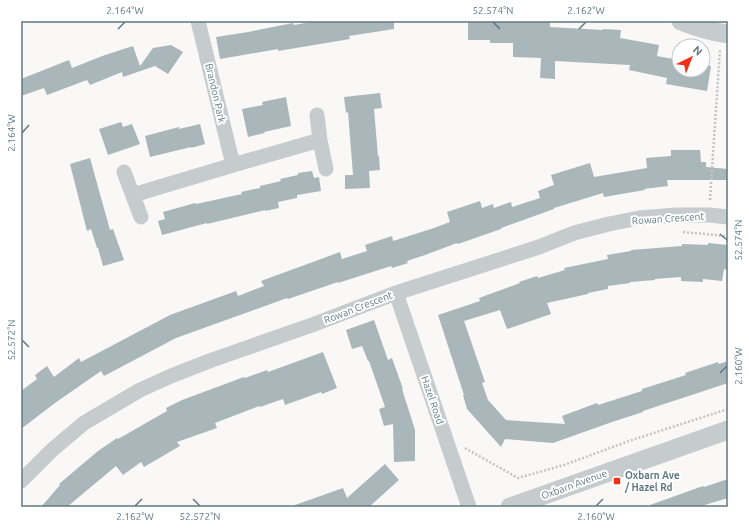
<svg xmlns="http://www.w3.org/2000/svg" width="749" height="528" viewBox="0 0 749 528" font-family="Ubuntu,sans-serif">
<rect width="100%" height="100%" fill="#f9f8f6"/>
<path fill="#a9b6ba" d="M316,21H394V29L349,36L350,39L278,51V49L220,59L216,37L248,32L293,23L294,25Z
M468,21H550V27L603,30V29L621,30L620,38L659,45L657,56L679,60V70H703V65L711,66L707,91L666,84L667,78L629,70L630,65L555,61V79L540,78L541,58L513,57V43H490V40H468Z
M171,45L183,52L168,74L155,66L123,77L122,72L90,85L87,80L47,95L44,88L21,96V79L69,60L72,68L105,55L133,46L140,66L153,48Z
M380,93L382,108L374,109L378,156H379L380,170L369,171L370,188L345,189V175H353L348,112L346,113L344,97Z
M286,97L291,126L264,132L265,133L248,137L242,109L263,105L262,102Z
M121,122L123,127L132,124L140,144L108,155L99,129Z
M200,124L205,144L191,148V147L150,157L145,136L179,127V129Z
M671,150H700L701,162H706V167L728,169V180H667L668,186L644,189L645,190L604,197L603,193L554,208V209L501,228V229L458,244L457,243L425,255L407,261L408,263L392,268L391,266L338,283V282L288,299L287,298L176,338L104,376L101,371L55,403L21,429V391L37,379L35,375L47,366L54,377L79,358L81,362L170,315L236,291L238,296L264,286L261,281L340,252L342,259L367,251L365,245L392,236L393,241L434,228L450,222L447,212L480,201L482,208L493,204L494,208L511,202L512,207L540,198L538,191L554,185L551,175L590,163L594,177L647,168L646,158L671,156Z
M90,158L110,230L113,229L124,260L103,266L98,248H97L91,229L87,231L70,164Z
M312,171L314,178L319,177L321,191L297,195V198L278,202L279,208L265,211V210L207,224V223L162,235L158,221L165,219L163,212L195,203L196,204L242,194L241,192L260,188V186L281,181L280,179L298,175V173Z
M708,243L728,245V270L724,269L722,281L703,279V282L681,281V277L655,279V280L630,282V283L608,286V289L588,293V294L547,303L551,314L507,329L500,310L464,321L485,382L482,383L488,400L506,420L565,424L562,416L597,403L598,405L642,391V389L686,375L685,373L718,362L719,364L728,361V383L643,411V412L612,422L553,443L505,439L501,447L467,409L463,395H464L438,315L480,301L479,298L520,283L519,282L537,276L538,278L565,270L564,268L608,259L607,255L631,251V250L682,246V244L708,245Z
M374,320L388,360L392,358L403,389H402L415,430V461L394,462L393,424L384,426L379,409L385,407L369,361H368L362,346L352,349L346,330Z
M323,352L337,388L322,394L321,392L285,405L283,399L260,407L259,406L215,423L217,428L177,442L180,446L144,467L141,462L123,475L116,466L67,507H41L60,485L59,484L98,451L117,438L118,439L167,411L166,408L182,400L244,377L245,378L267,370L268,372Z
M385,464L399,480L369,507H295V505L343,488L347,498Z
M728,479V498L698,507H650V505L703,486L704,487Z"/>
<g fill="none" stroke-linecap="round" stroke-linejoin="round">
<path stroke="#c1c4c6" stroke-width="2.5" stroke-dasharray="2 2" stroke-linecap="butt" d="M710,200L720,49
M683,232L715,235L728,237
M465,448L518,478L564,465L629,441L728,409"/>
<path stroke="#c6cbce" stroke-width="15" d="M198,21L233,165
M317,115L320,140L326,169
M124,172L141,217
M133,195L233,165L320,140
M396,293L469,507
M21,481L52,450L84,423L140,390L171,376L212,360L312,325L396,293L539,247L574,233L609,224L639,218L676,215H709L728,217"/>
<path stroke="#c6cbce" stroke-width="19" d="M681,21C696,27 712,32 728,34
M510,507L728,430"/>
</g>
<path fill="none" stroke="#617983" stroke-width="1.5" d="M493,22L500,29M118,29L125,22M579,29L586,22M22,133L29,125M720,234L727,240M22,340L29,347M720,373L727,366M193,499L200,506M135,506L142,499M596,506L603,499"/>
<rect fill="#f3311b" stroke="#fff" stroke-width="1.5" x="613" y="477" width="8" height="8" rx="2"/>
<g text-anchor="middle" stroke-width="4" stroke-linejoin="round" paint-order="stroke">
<g font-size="10" fill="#617983" stroke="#fff">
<text transform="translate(216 93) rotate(77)" y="4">Brandon Park</text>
<text transform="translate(668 218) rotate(-4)" y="4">Rowan Crescent</text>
<text transform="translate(358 307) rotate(-21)" y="4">Rowan Crescent</text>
<text transform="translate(433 400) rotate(71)" y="4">Hazel Road</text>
<text transform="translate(574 484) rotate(-20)" y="4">Oxbarn Avenue</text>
</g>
<g font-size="10" font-weight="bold" fill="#617983" stroke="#fff" text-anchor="start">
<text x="625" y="479">Oxbarn Ave<tspan x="625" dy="12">/ Hazel Rd</tspan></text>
</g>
</g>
<rect width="749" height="528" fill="none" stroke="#ffffff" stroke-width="44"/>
<g transform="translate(691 58) rotate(43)"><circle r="19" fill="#ffffff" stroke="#c0c9cd"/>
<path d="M0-3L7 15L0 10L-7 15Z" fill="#f3311b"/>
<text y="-6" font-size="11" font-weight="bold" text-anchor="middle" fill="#617983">N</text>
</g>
<rect x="22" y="22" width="705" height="484" fill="none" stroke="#617983" stroke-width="1.5"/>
<g font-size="10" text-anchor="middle" fill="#617983">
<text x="125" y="14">2.164°W</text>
<text x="493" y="14">52.574°N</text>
<text x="586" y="14">2.162°W</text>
<text transform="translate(11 133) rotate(-90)" y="4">2.164°W</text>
<text transform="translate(738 240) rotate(-90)" y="4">52.574°N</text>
<text transform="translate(11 340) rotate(-90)" y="4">52.572°N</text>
<text transform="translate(738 366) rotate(-90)" y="4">2.160°W</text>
<text x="135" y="520">2.162°W</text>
<text x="200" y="520">52.572°N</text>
<text x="596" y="520">2.160°W</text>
</g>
</svg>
